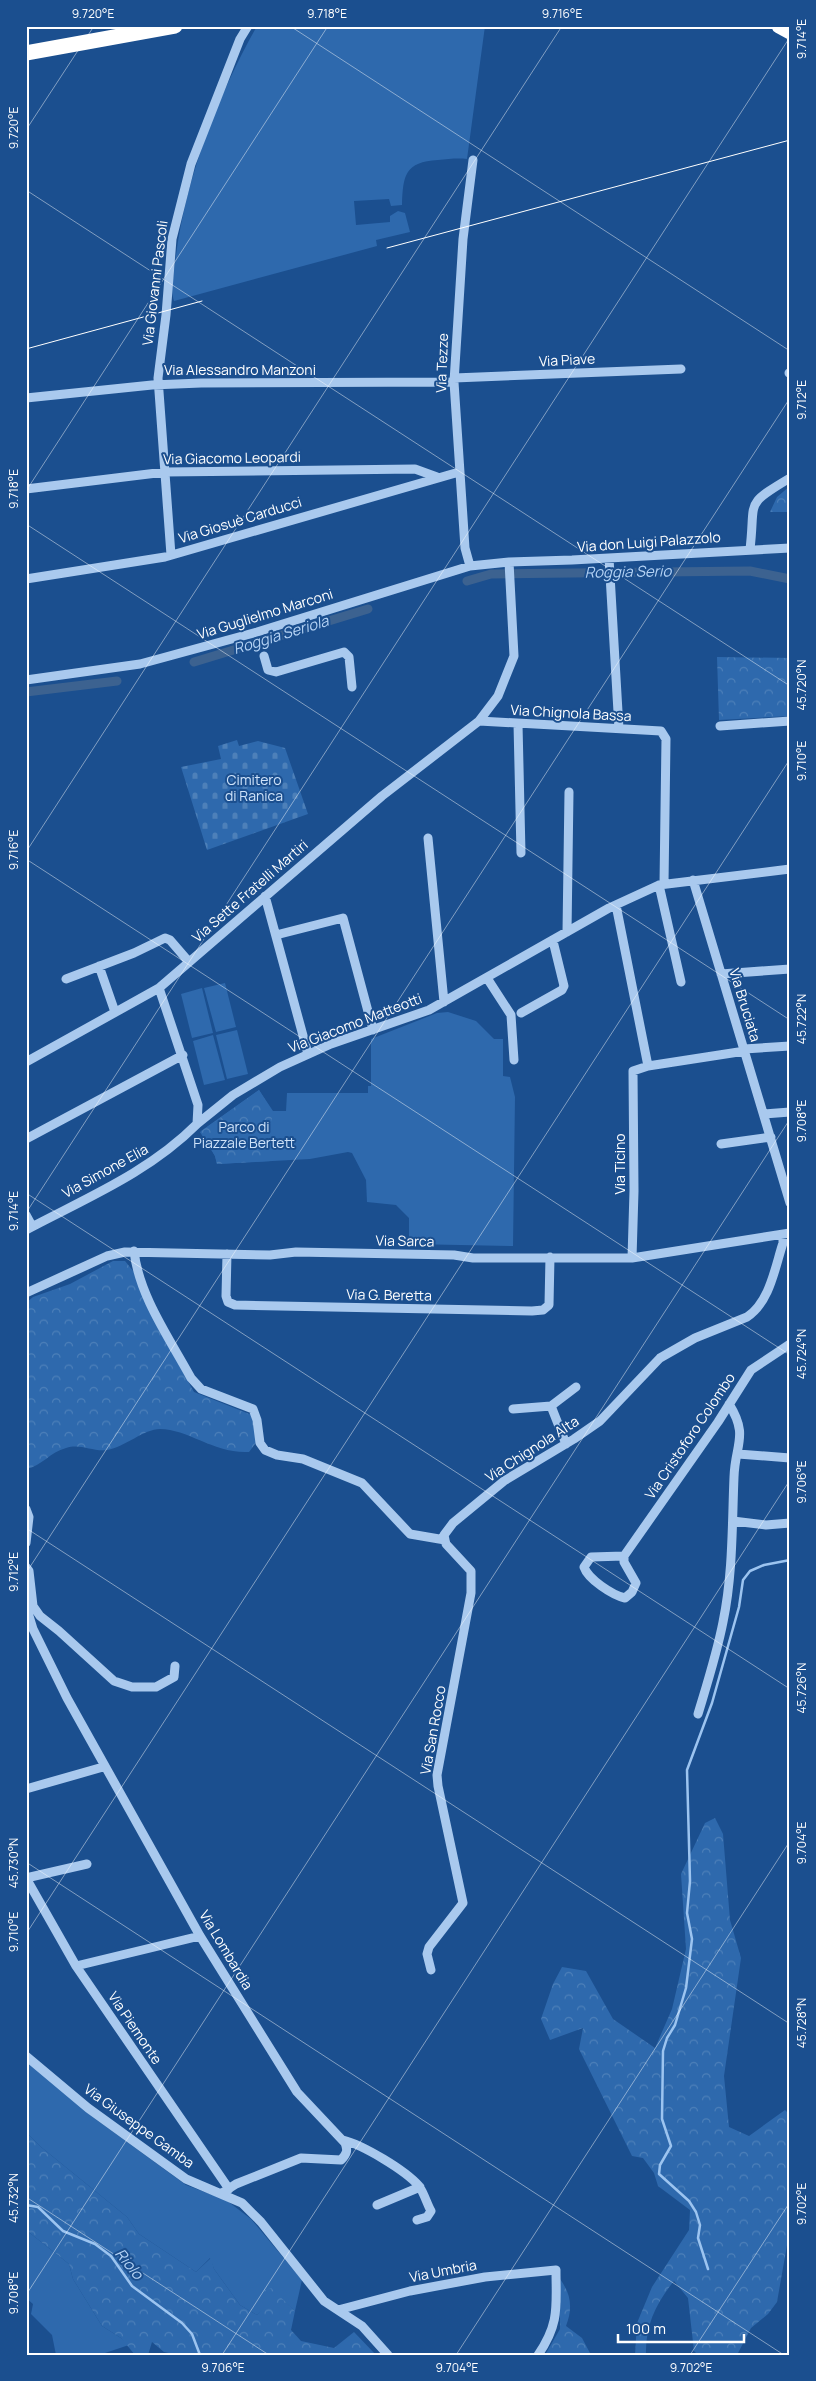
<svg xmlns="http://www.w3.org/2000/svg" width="816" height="2381" viewBox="0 0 816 2381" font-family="Manrope,sans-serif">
<defs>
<pattern id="forest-crowns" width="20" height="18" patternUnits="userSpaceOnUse" patternTransform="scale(1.25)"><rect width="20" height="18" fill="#2e69ad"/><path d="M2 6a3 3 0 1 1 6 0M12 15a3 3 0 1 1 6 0" fill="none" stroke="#4d80b9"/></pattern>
<pattern id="cemetery-stones" width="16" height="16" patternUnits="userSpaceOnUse" patternTransform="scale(1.25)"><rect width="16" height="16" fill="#2e69ad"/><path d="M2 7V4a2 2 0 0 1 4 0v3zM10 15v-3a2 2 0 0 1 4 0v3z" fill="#4d80b9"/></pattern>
</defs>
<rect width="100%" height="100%" fill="#1b4f8f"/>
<path fill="#2e69ad" d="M257,26H485L467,159C458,158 448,159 438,160C405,162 403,175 402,205L391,206L389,199L354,201L356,225L390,222V216L398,211L405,213L410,232L376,240L377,246L174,301C170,290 174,274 175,263C185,180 216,99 257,26Z
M225,983L236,1027L216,1032L204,988Z
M202,988L213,1033L192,1038L181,994Z
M448,1012L476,1021L494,1039H503V1076L510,1077L515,1097L513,1246L409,1244V1218L396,1205L367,1202L366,1180L352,1153L348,1152L310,1159L217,1164L215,1156L201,1131L259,1090L273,1111H286L287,1093H368V1086H371V1039L437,1013Z
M237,1030L248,1074L227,1079L216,1035Z
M213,1035L225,1080L204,1085L193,1041Z
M26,2060L94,2118L186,2185L226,2200L251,2219L302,2280L295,2311L279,2297L257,2315L240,2305L214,2269L210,2258L196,2272L139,2234L127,2217L41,2147L26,2132Z
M26,2230L69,2264L73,2279L102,2326L121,2338L129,2345L99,2355H56L52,2335L31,2314L33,2304L26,2298Z"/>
<path fill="url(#forest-crowns)" d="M790,486V512H770L777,497Z
M717,657L790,658V716L719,720Z
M259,1090L272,1111L271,1161L217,1164L215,1156L200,1132Z
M113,1261H125L134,1272L154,1320L194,1392L252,1415L258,1440L249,1452C215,1454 188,1429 160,1429C144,1429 125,1447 107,1450C93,1452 80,1443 66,1448C50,1452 42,1466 26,1469V1303L33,1297L70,1284Z
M715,1818L723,1834L730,1920L741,1958L724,2076L729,2127L749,2136L785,2110L790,2115V2228L777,2302L768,2314L751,2328L737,2355H698L694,2351L688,2298L674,2281C656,2303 645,2326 646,2355H635L637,2323L652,2287L689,2230L690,2210L658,2186L654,2173L643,2158L632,2156L579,2049L583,2028L550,2040L541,2019L553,1984L562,1967L586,1971L613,2019L655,2048L672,2009L686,1949L681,1874L705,1823Z
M26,2132L41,2147L127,2217L139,2234L196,2272L211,2258L214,2269L240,2305L257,2315L262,2310V2291L271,2288L295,2311L291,2330L301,2341L334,2348L354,2332L376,2355H178L164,2352L152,2342L148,2355H135L121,2338L102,2326L73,2279L69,2264L26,2230Z
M560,2279C571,2294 573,2308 566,2326L582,2338L591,2355H545L560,2329Z"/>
<path fill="url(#cemetery-stones)" d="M237,740L239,746L258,741L285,748L308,814L207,850L181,767L221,759L218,746Z"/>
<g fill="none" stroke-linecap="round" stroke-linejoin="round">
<path stroke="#9cc4f0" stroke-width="2.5" d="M26,2205L38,2207L63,2231L95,2244L111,2256L132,2286L182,2323L192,2334L200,2355
M708,2269L698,2238L700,2225L696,2212L689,2201L659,2174L660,2165L671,2146L662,2119L663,2051L667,2038L675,2025L686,1988L692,1939L687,1913L690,1881L687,1770L712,1703L739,1607L743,1580L750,1571L764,1565L790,1560"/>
<path stroke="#3c6290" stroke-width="9" d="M467,581L491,574L750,571L790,579
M194,662L368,609
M26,692L117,681"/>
<path stroke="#a9c9ee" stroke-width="9" d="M789,373H790
M454,378L681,369
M26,398L152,385L201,383L454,382
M26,489L165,472L415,469L437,477
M750,549C756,500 743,506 790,478
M171,555L158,378L166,315L172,239L191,164L240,39L248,26
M609,558L619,729
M470,566L465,548L454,382L463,239L473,160
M26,579L165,557L459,472
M264,656L268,670L276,672L344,652L349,657L352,687
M26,680L140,664L257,632L470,566L509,562L572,560L790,548
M479,721L661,731L666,739L664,884
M518,724L521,853
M720,726L790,721
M428,838L444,1002
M693,880L790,1203
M659,885L681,982
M265,896L308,1054
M616,905L648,1066
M567,932L569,792
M276,935L343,918L373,1030
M99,966L115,1012
M721,974L790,969
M487,978L511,1015L514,1060
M66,979L134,953L165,938L170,940L189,962
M521,1013L562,990L564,986L553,941
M744,1049L790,1046
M26,1062L159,988L382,796L479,721L498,696L514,656L509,562
M764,1114L790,1112
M197,1124L233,1095L280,1067L331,1044L429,1010L609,908L659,885L790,869
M26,1139L183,1055
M721,1144L771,1137
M26,1215L32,1226
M26,1230C86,1198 148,1173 197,1124L198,1105L159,988
M134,1251C139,1296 170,1339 191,1378L201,1389L253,1409L257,1420L260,1443L265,1450L277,1455L303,1459L362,1483L410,1534L445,1540
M227,1254L226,1296L228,1302L235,1305L532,1311L543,1310L549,1305L550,1257
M632,1258L634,1191L633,1071L648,1066L745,1051
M26,1293L107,1256L125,1252L270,1255L296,1252L454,1255L473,1258H632L790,1233
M551,1406L576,1387
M513,1409L551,1406L566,1444
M738,1454L790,1458
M26,1509L29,1517L26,1543
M733,1521L766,1525L790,1523
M445,1540L444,1535L453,1523L504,1481L574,1439L600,1421L660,1358L695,1338L747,1317C770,1302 775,1267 783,1243V1235
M624,1556L591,1557L584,1567C588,1579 612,1595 625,1598L632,1592L636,1583L624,1562V1556L718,1422L751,1370L790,1344
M26,1567L29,1571L33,1606L40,1616L59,1631L114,1681L132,1687H156L174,1677L175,1666
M26,1606L33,1629L67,1698L200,1936L297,2092L345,2143C348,2150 347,2154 341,2160L301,2158L236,2184L222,2193
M698,1714C707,1684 717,1653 723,1622C733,1574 732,1525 734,1477C735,1444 749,1436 729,1404
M26,1789L103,1767
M26,1878L76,1966L229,2189
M26,1878L87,1864
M76,1966L200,1936
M431,1970L427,1954L429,1947L463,1903L438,1786L437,1775L471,1593V1571L446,1544L445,1540
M26,2056L88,2108L186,2179L242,2203L261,2222L324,2301L362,2326L388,2355
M343,2140C363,2145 405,2170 419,2186C424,2193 427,2204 431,2211L427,2217L417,2220
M377,2205L420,2187
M338,2310L410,2291L485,2277L556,2270C556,2306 560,2323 538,2355"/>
<path stroke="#fff" stroke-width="15" d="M779,26L790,32
M26,53L175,26"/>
<path stroke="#fff" stroke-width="1" d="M387,248L790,140
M26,349L202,301"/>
</g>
<path fill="none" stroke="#fff" stroke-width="1" stroke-opacity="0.45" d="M290,26L790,351M26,130L94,26M26,190L790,686M26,491L328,26M26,524L790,1020M26,852L562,26M26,859L790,1355M26,1193L790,1689M26,1213L790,37M26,1528L790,2024M26,1573L790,398M26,1862L784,2355M26,1934L790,759M26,2197L269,2355M26,2295L790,1119M222,2355L790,1480M456,2355L790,1841M690,2355L790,2202"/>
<g text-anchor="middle" stroke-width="4" stroke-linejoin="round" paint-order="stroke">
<g font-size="14" fill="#fff" stroke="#1b4f8f">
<text transform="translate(155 283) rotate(-83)" y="5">Via Giovanni Pascoli</text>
<text transform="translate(567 360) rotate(-3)" y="5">Via Piave</text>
<text transform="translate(442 363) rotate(-88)" y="5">Via Tezze</text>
<text x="240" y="375">Via Alessandro Manzoni</text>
<text transform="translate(232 458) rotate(-1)" y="5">Via Giacomo Leopardi</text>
<text transform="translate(240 520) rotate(-17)" y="5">Via Giosuè Carducci</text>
<text transform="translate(649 542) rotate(-4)" y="5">Via don Luigi Palazzolo</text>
<text transform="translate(265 614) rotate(-17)" y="5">Via Guglielmo Marconi</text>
<text transform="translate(571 713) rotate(3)" y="5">Via Chignola Bassa</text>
<text transform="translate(250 891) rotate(-41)" y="5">Via Sette Fratelli Martiri</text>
<text transform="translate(745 1005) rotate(73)" y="5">Via Bruciata</text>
<text transform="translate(355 1023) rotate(-21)" y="5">Via Giacomo Matteotti</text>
<text transform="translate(620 1164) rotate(-90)" y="5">Via Ticino</text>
<text transform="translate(105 1171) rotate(-29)" y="5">Via Simone Elia</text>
<text transform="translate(405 1241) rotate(1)" y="5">Via Sarca</text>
<text transform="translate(389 1295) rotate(1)" y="5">Via G. Beretta</text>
<text transform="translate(690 1436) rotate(-56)" y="5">Via Cristoforo Colombo</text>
<text transform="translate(532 1449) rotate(-33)" y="5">Via Chignola Alta</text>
<text transform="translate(433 1730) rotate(-80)" y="5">Via San Rocco</text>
<text transform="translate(226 1950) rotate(59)" y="5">Via Lombardia</text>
<text transform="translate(135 2028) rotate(56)" y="5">Via Piemonte</text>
<text transform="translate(139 2126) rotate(36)" y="5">Via Giuseppe Gamba</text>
<text transform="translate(443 2271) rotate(-11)" y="5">Via Umbria</text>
</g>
<g font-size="14" fill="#cfe3fa" stroke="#1b4f8f">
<text x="254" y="785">Cimitero<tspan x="254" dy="16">di Ranica</tspan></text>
<text x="244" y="1132">Parco di<tspan x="244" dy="16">Piazzale Bertett</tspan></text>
</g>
<g font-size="15" font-style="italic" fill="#b5d3f5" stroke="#1b4f8f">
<text transform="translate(628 572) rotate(-1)" y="5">Roggia Serio</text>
<text transform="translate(281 635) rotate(-17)" y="5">Roggia Seriola</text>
<text transform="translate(129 2264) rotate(51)" y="5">Riolo</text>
</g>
</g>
<rect width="816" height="2381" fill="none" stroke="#1b4f8f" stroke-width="55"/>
<path d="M618 2334v8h126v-8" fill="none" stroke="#ffffff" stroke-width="2.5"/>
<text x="626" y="2334" font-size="15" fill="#ffffff" stroke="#1b4f8f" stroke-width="4" paint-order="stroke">100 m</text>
<rect x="28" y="28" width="760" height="2326" fill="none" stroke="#fff" stroke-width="2"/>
<g font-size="12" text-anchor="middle" fill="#fff">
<text x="93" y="18">9.720°E</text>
<text x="327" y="18">9.718°E</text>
<text x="562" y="18">9.716°E</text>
<text transform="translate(802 39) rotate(-90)" y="4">9.714°E</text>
<text transform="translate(14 128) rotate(-90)" y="4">9.720°E</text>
<text transform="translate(802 400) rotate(-90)" y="4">9.712°E</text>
<text transform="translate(14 489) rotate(-90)" y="4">9.718°E</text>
<text transform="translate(802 685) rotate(-90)" y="4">45.720°N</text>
<text transform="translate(802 761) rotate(-90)" y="4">9.710°E</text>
<text transform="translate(14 850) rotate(-90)" y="4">9.716°E</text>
<text transform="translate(802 1019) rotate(-90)" y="4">45.722°N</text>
<text transform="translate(802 1121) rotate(-90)" y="4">9.708°E</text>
<text transform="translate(14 1211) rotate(-90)" y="4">9.714°E</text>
<text transform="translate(802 1354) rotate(-90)" y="4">45.724°N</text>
<text transform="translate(802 1482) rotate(-90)" y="4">9.706°E</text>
<text transform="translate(14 1572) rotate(-90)" y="4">9.712°E</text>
<text transform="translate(802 1688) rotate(-90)" y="4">45.726°N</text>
<text transform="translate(802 1843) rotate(-90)" y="4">9.704°E</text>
<text transform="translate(14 1863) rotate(-90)" y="4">45.730°N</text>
<text transform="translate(14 1932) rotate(-90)" y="4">9.710°E</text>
<text transform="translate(802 2023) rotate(-90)" y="4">45.728°N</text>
<text transform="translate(14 2198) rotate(-90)" y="4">45.732°N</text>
<text transform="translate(802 2204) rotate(-90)" y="4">9.702°E</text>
<text transform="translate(14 2293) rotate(-90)" y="4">9.708°E</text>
<text x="223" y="2372">9.706°E</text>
<text x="457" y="2372">9.704°E</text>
<text x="691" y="2372">9.702°E</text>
</g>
</svg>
